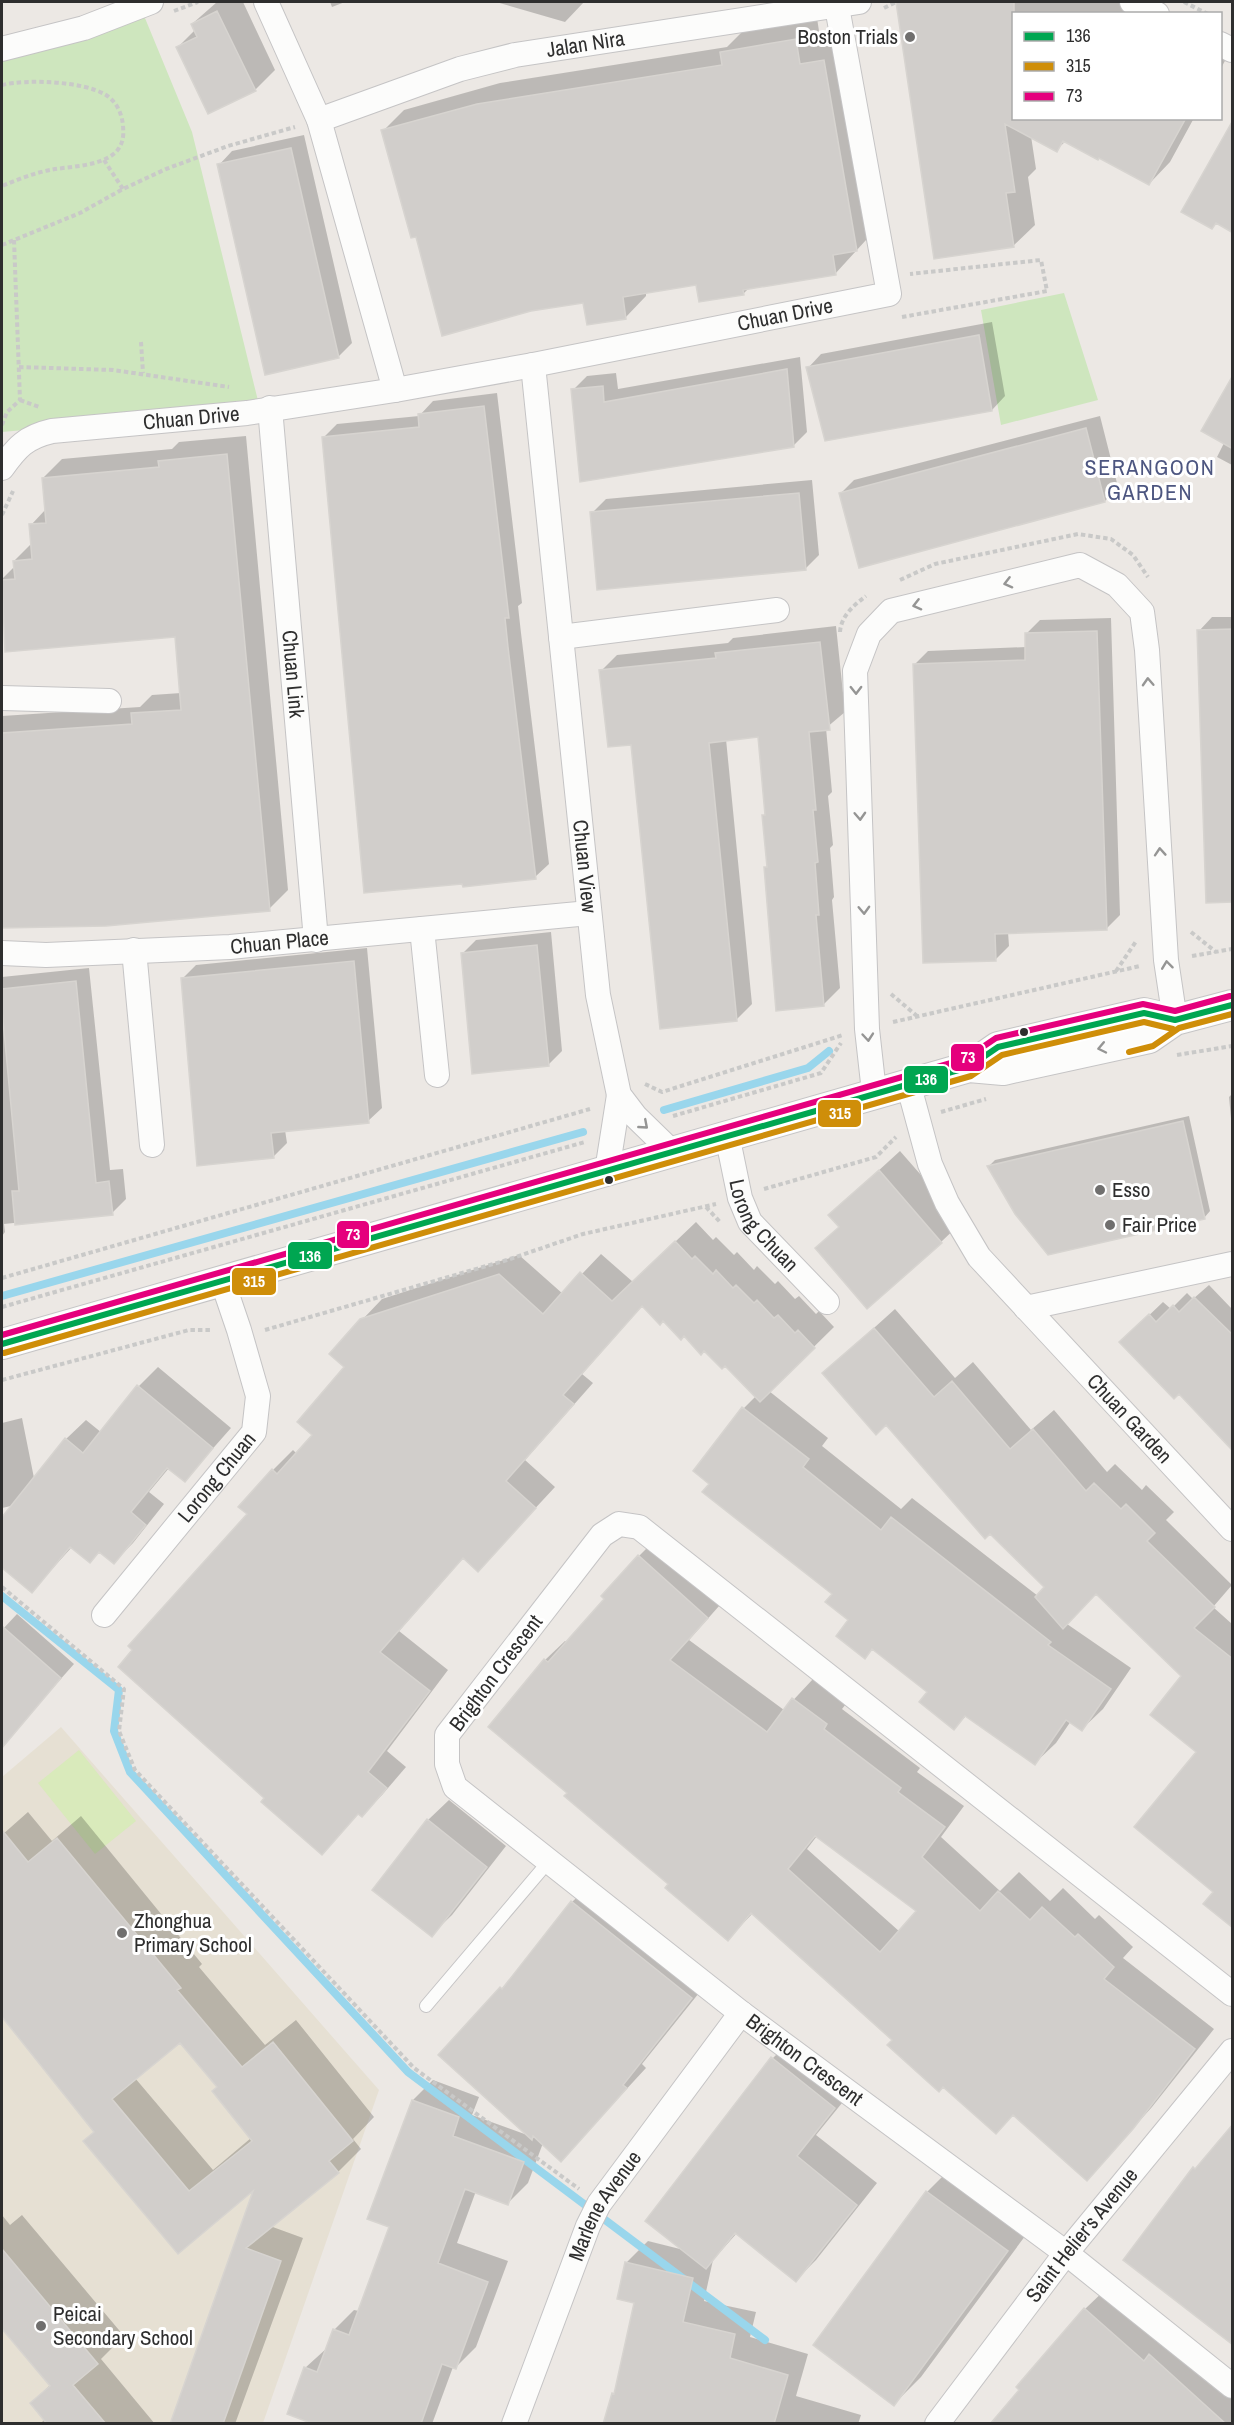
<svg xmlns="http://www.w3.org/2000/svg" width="1234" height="2425" viewBox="0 0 1234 2425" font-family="'Archivo Narrow',sans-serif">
<rect width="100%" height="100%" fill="#ece8e4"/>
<path fill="#e6e0d3" d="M61,1727L379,2090L263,2423L2,2424V1777Z"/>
<path fill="#cee6be" d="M140,6L192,132L260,409L2,432V56Z
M1064,293L1098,400L1001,425L981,310Z"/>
<path fill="#d9eabb" d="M79,1750L136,1821L95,1854L38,1783Z"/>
<path fill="#0003" fill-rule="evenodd" d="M217,2H243L275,70L255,90L178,47L195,30L192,24Z
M330,2H345L332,7Z
M496,2H584L565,22Z
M900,2H1151L1173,14H1014V118H1194L1170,162L1149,184L1066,141L1056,150L1031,136L1036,169L1028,177L1035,225L1013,246L898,3Z
M817,18L821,44L845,40L877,228L835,274L749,288L743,294L698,284L646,292V296L625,318L417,235L383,131L404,110L500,83L727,47L743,31Z
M1220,36L1232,48L1220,70Z
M304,135L352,343L338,357L219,165L232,151Z
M992,322L1005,396L992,410L808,368L821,354Z
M800,357L807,432L794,445L581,480L573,390L587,376L616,373L618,389Z
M1232,378V465L1217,457L1224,443Z
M497,393L522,603L518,606L521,633L549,864L535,877L323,438L337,424L419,416L433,401Z
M1100,416L1118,487L1105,501L841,493L854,480Z
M246,436L288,890L269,909L106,925L2,926V716L140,707L152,695L181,693L176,635L6,651L2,579L15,566L14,561L32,543L31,525L46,509L43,478L62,459L172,449L179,442Z
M812,480L819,555L805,569L592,513L606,499Z
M1212,617H1232V900L1199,631Z
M1111,618L1120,915L1107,928L1008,932L1009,946L995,960L915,664L928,651L1026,647V634L1040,620Z
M836,626L845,712L826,728L832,792L828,796L833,845L830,848L834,897L832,900L840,988L824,1004L765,868L768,865L763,816L766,813L760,736L726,739L752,1004L736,1020L633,743L601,671L617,655L728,643L733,638Z
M551,932L562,1051L548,1065L463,953L476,940Z
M367,948L382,1108L368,1121L285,1130L287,1143L273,1157L182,979L196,965Z
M89,968L110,1170L123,1169L126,1199L112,1213L4,1224L5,1232L2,1236V977Z
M1232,1094V1129L1229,1097Z
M1189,1116L1210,1211L1204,1218L989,1166L995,1160Z
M900,1151L962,1222L941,1242L817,1248L840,1226L830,1215Z
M696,1222L713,1240L716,1237L734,1255L737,1252L754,1270L757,1266L775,1284L778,1281L795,1299L799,1296L816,1314L819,1311L834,1327L769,1391L828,1438L822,1446L901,1509L912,1498L1038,1596L1046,1587L886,1423L824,1373L895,1309L955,1378L973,1362L1031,1430L1054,1410L1107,1472L1115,1464L1142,1490L1146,1485L1174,1512L1166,1520L1232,1585L1213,1607L1232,1624V1926L1215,1892L1198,1751L1183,1676L1097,1592L1067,1624L1131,1668L1103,1709L1082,1729L1071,1721L1056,1743L1035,1763L966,1716L954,1728L929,1692L873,1648L864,1657L850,1620L834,1593L695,1471L744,1408L756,1396L725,1364L643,1305L582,1374L593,1383L525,1460L555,1487L478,1570L464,1557L399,1631L448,1670L387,1751L406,1767L382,1795L362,1815L359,1813L322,1853L267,1798L249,1514L273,1470L293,1450L297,1454L314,1434L347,1367L362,1320L382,1299L519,1255L563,1294L601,1254L633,1282Z
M1209,1285L1232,1309V1448L1179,1392L1121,1342L1163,1302L1171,1309L1187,1293L1193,1299Z
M158,1367L231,1428L185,1480L169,1468L149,1492L164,1504L133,1543L114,1562L100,1551L90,1561L72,1547L32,1591L2,1566V1530L24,1503L2,1508V1423L22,1418L34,1478L66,1439L86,1420L102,1433L139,1386Z
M659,1536L727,1597L689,1640L784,1710L813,1679L846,1704L842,1709L920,1768L917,1772L964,1806L941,1837L1000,1891L1019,1872L1050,1901L1063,1888L1095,1919L1099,1915L1133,1947L1123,1958L1214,2029L1152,2107L1087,2179L1014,2114L996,2132L753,1913L728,1939L670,1884L569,1793L545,1660L565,1641L567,1642L606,1599L639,1556ZM817,1836L918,1911L900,1932L807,1849Z
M17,1614L74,1664L11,1735L2,1726V1630Z
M449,1800L506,1846L452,1915L431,1935L428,1820Z
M28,1812L52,1841L81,1816L202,1964L199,1967L265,2045L296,2020L374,2117L353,2139L361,2149L338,2172L270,2226L303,2238L235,2424H172L256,2186L178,2252L96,2131L2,2015V1835ZM180,2041L218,2086L251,2138L213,2170L135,2078Z
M592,1883L711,1978L642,2064L646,2068L561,2160L543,2143L528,2183L508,2203L476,2191L457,2243L508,2261L476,2347L456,2367H453L432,2424H315L289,2413L305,2368L327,2348L334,2330L354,2310L359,2311L391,2226L413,2100L433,2080L479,2097L472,2115L530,2136L440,2055L520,1969L572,1902Z
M793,2038L855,2087L816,2135L877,2183L816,2260L796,2280L737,2233L713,2260L704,2301L756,2312L750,2337L808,2354L796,2396L861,2415L858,2424H604L613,2394L616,2391L636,2302L626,2263L648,2241L684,2250L711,2136L773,2058Z
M954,2165L1034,2224L921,2377L894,2404L815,2345L927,2192Z
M2,2215L10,2225L22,2215L124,2336L101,2359L155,2424H40L45,2419L32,2403L50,2385L4,2329L2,2331Z
M1108,2287L1232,2386V2424H992L1085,2309Z"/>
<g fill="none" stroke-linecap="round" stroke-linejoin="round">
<path stroke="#99d6ec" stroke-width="8" d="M664,1110L808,1068L829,1051
M2,1296L583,1132
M2,1596L119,1690L114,1731L130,1772L408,2072L765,2340"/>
</g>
<path fill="#d1cecb" stroke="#d7d4d0" stroke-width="1.5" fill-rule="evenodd" d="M896,2H1014V118H1186L1149,185L1099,158L1098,160L1063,141L1057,152L1005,124L1015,192L1006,193L1014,247L934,259Z
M217,11L256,91L208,114L176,47L197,37L191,24Z
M796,39L800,64L824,60L857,251L833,255L836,275L743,290L744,295L699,302L696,285L623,297L626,319L587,325L583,303L531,311L442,336L416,237L411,238L381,130L477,104L722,65L720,52Z
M1233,120V233L1216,223L1212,229L1181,212Z
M291,148L339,358L265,375L217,164Z
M979,335L992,411L825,441L806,367Z
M787,369L794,447L580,482L571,389L603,386L604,402Z
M1233,375V449L1201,431Z
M484,406L509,618H505L508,647L536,879L463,887L462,884L364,893L322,437L419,427L418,414Z
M1086,428L1105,502L859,568L839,493Z
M227,454L270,911L106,926L2,928V733L132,724L131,713L181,710L175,637L5,652L2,580L15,579L13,561L32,559L29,524L46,523L42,478L159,467L158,461Z
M799,493L806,570L597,590L590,512Z
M1233,629V902L1206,903L1197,630Z
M1097,631L1107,930L995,934L996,961L923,963L913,664L1025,660V633Z
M820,642L830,730L809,732L816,810H813L818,862L815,863L819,915H816L824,1006L776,1011L764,867H767L762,815H765L758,737L709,743L737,1021L660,1029L631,745L608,747L599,670L716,658L715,653Z
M537,945L549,1066L472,1074L461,953Z
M354,961L369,1123L271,1133L274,1158L197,1166L181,978Z
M76,981L96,1183L109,1181L113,1215L15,1225L12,1191H19L2,1010V989Z
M1183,1121L1205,1219L1048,1255L1015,1214L987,1166Z
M879,1170L942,1243L867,1309L815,1248L839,1227L828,1215Z
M675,1241L692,1259L695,1256L713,1274L716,1270L733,1288L736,1285L754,1303L757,1300L774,1318L778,1315L795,1333L798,1330L815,1348L760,1402L725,1366L722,1369L704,1351L701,1355L684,1336L681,1340L663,1321L660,1325L642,1306L563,1395L574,1404L506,1481L536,1508L478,1572L463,1558L380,1652L430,1691L368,1772L387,1788L362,1817L358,1814L322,1855L261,1802L264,1798L118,1667L132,1650L128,1646L247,1514L238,1507L272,1469L277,1474L312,1435L297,1422L344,1367L329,1354L360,1319L499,1274L543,1314L580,1272L612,1301Z
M1194,1297L1233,1335V1451L1179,1394L1174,1399L1119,1342L1149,1314L1156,1322L1173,1305L1179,1312Z
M874,1328L934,1397L952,1381L1010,1449L1033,1429L1086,1491L1094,1483L1121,1509L1126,1504L1155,1533L1147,1541L1215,1607L1194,1628L1233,1659V1928L1203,1904L1213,1892L1134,1827L1196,1752L1150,1715L1181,1676L1096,1594L1063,1629L1035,1597L1044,1587L990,1534L985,1539L886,1425L876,1435L822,1373Z
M137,1385L213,1448L185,1482L167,1468L131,1512L146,1525L114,1564L99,1552L90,1563L70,1547L32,1593L2,1568V1517L65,1438L83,1453Z
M742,1407L809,1459L803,1467L881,1530L891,1517L1051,1642L1048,1645L1111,1689L1082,1731L1066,1720L1035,1765L965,1716L954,1730L919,1702L927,1692L872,1649L865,1659L836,1636L848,1620L825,1602L832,1594L702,1492L709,1484L693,1471Z
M638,1555L708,1618L670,1660L767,1732L792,1698L827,1724L824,1729L901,1788L898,1792L945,1827L922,1857L980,1911L998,1891L1030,1920L1042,1907L1075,1937L1078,1934L1114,1967L1104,1979L1195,2049L1133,2129L1087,2181L1013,2115L996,2134L943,2087L939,2092L887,2045L892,2040L751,1913L728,1941L665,1888L668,1884L564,1796L567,1793L488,1727L544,1659L548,1662L604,1599L601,1596ZM815,1836L916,1911L880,1952L788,1869Z
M2,1626L61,1678L2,1748Z
M427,1819L487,1867L432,1937L372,1890Z
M2,1830L28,1862L57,1838L181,1988L177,1990L242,2067L273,2042L353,2141L329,2161L339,2173L246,2248L281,2261L223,2424H170L253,2191L178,2254L83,2141L94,2132L2,2017ZM180,2043L217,2087L212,2091L252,2141L189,2191L112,2099Z
M571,1901L692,1998L623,2085L627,2088L561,2162L533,2136L532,2140L438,2055L500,1987L502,1989Z
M771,2057L835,2108L797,2156L857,2205L796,2282L735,2233L706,2269L645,2221Z
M412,2100L459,2117L453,2136L524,2162L508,2205L465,2189L438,2263L488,2282L456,2369L442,2364L421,2424L308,2422L287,2414L304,2367L317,2372L333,2329L349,2335L389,2227L367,2219Z
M1233,2124V2345L1123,2260L1193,2167L1195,2169Z
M926,2191L1008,2251L894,2406L813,2345Z
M2,2249L98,2364L73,2385L106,2424H47L30,2403L50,2386L2,2329Z
M625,2262L693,2278L683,2322L735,2334L730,2358L788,2375L774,2424H603L612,2393L614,2394L634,2303L617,2299Z
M1084,2308L1144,2361L1149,2354L1226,2424H990L1019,2390L1016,2387Z"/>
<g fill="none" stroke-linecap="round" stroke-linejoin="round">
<g stroke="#c5c4c5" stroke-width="14">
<path id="service" d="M426,2006L549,1861"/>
</g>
<g stroke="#c5c4c5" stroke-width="26">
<g id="minor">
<path d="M266,2L319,120L395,390"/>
<path d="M1132,2L1157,14"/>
<path d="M1220,44L1232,50"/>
<path d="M2,49L84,28L151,2"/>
<path id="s1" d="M319,120L460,69L515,55L859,2"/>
<path id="s2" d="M533,365L598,995L619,1095L635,1116L672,1152"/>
<path id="s3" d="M270,408L316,940"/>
<path id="s4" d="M2,468C17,447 26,437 52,431L247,413L395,390L533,365L889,294L837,7"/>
<path d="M561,637L777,610"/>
<path d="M2,698L109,701"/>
<path d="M422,929L437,1075"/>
<path d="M134,950L152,1145"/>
<path id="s5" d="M2,953L46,955L230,947L589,913"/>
<path id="s6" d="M908,1083L930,1164L947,1203L979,1257L1232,1529"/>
<path d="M874,1092L867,1029L855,671L869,634L891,611L1080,565L1117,585L1142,612L1147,650L1166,960L1175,1020"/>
<path id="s7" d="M727,1135L740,1198L750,1222L827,1302"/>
<path d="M607,1171L619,1095"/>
<path d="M1026,1308L1232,1264"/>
<path id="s8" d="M104,1615L254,1432L258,1396L239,1330L222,1280"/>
<path id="s9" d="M1232,1994L639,1527L619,1524L602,1535L447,1735V1764L455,1787L741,2013L1066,2253L1232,2386"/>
<path id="s10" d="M514,2424L588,2226L599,2204L741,2013"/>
<path id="s11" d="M937,2424L1066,2253L1232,2051"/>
</g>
</g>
<g stroke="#c5c4c5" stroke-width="32">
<path id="tertiary" d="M969,1067L1003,1070L1149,1038L1175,1020L1232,1005
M2,1344L969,1067L998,1047L1144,1013L1175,1020"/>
</g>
<path stroke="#c9c9c8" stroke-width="4" stroke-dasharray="4.5 3" stroke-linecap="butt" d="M1184,2L1208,14
M884,8L896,2
M174,11L198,2
M2,85C27,79 83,81 106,95C117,102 122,114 123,126C124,136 123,144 116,152C100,167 70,166 50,170C33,173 17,180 2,186
M104,160L123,189
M14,240L20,400
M2,245L80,213L123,189L166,169L228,146L295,127
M902,317L1047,291L1041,260L910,274
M141,342L143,373
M19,367L113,370L229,387
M20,400L39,407
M2,425L7,412L20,400
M2,515L13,491
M900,580L935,564L1078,534L1111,539L1133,555L1148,577
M840,632C841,616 854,605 866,596
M1191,932L1216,952
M1192,956L1232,949
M1116,971L1137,940
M891,994L917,1016
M893,1022L1140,966
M1177,1055L1232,1046
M645,1084L662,1092L843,1035
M941,1112L986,1099
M673,1116L821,1073L841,1043
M764,1189L876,1157L896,1137
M706,1207L720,1222
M2,1278L590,1109
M2,1307L585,1142
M265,1330L507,1260L583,1234L716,1204
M2,1380L189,1330H212
M2,1587L124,1689L119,1731L135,1770L414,2068L579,2189"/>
<use href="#service" stroke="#fcfcfb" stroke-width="12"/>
<use href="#minor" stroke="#fcfcfb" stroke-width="24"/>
<use href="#tertiary" stroke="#fcfcfb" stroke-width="30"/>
<g stroke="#fff" stroke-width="10">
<path id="bus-1" d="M2,1344L969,1067L998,1047L1144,1013L1175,1020L1232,1005"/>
</g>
<g stroke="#fff" stroke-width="10">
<path id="bus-2" d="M1129,1052L1153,1046L1179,1028L1232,1014
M4,1353L971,1076L1002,1055L1144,1022L1173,1029"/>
</g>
<g stroke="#fff" stroke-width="10">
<path id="bus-3" d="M2,1335L965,1059L996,1038L1143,1004L1175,1011L1230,996"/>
</g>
<use href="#bus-1" stroke="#00a651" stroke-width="6"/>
<use href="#bus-2" stroke="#cf8e09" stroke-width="6"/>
<use href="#bus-3" stroke="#e5007d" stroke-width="6"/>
</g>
<defs><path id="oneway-chevron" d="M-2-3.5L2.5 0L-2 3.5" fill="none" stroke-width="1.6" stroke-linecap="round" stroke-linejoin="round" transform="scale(1.5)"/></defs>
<g stroke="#959594">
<use href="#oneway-chevron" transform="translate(1008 583) rotate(166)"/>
<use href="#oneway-chevron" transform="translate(917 605) rotate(166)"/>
<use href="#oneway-chevron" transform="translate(1148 682) rotate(-93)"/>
<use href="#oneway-chevron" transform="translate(856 690) rotate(89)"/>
<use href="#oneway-chevron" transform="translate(860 816) rotate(87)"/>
<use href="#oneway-chevron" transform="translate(1160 852) rotate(-94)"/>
<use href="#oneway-chevron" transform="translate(864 910) rotate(88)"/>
<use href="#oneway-chevron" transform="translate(1167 965) rotate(-97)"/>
<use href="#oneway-chevron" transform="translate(868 1037) rotate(85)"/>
<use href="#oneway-chevron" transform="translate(1102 1048) rotate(168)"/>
<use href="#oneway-chevron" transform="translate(644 1125) rotate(41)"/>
</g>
<g fill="#706f6e" stroke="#fff" stroke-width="2">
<circle cx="910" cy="37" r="6"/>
<circle cx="1100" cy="1190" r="6"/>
<circle cx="1110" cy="1225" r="6"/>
<circle cx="122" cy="1933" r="6"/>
<circle cx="41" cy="2326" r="6"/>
</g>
<g fill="#2e2e2e" stroke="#fff" stroke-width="2">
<circle cx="1024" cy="1032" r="5"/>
<circle cx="609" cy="1180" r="5"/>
</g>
<g text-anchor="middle" stroke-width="6" stroke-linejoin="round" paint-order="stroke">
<g font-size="21" fill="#2e2e2e" stroke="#fff" text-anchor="start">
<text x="898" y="44" text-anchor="end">Boston Trials</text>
<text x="1112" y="1197">Esso</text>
<text x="1122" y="1232">Fair Price</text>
<text x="134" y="1928">Zhonghua<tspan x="134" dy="24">Primary School</tspan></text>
<text x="53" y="2321">Peicai<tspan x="53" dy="24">Secondary School</tspan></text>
</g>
<g font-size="21" fill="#2e2e2e" stroke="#fff">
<text dy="7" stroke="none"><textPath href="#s1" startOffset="278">Jalan Nira</textPath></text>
<text dy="7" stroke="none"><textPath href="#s4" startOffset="807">Chuan Drive</textPath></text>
<text dy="7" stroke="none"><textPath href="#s4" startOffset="204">Chuan Drive</textPath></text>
<text dy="7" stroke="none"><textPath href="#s3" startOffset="267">Chuan Link</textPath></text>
<text dy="7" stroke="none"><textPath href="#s2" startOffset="504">Chuan View</textPath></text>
<text dy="7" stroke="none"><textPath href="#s5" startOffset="278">Chuan Place</textPath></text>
<text dy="7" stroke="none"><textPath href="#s7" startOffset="100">Lorong Chuan</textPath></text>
<text dy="7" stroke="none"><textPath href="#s6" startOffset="410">Chuan Garden</textPath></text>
<text dy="7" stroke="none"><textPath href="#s8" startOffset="178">Lorong Chuan</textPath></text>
<text transform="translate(496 1673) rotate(-53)" y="7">Brighton Crescent</text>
<text dy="7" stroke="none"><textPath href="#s9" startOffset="1545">Brighton Crescent</textPath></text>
<text dy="7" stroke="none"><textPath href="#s10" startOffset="237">Marlene Avenue</textPath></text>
<text dy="7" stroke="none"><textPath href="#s11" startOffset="238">Saint Helier's Avenue</textPath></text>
</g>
<g font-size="22" letter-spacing="1.5" fill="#4d5680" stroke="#fff">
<text x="1150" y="475">SERANGOON<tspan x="1150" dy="25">GARDEN</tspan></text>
</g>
</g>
<g stroke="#fff" stroke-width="2">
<rect x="950" y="1043" width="35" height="29" rx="6" fill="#e5007d"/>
<rect x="903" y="1065" width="46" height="29" rx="6" fill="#00a651"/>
<rect x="817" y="1099" width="45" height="29" rx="6" fill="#cf8e09"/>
<rect x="336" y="1220" width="34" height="29" rx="6" fill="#e5007d"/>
<rect x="287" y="1241" width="46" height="29" rx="6" fill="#00a651"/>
<rect x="231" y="1267" width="46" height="29" rx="6" fill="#cf8e09"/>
</g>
<g font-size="16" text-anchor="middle" font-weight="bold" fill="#fff">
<text x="968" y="1063">73</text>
<text x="926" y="1085">136</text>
<text x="840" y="1119">315</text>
<text x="353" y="1240">73</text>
<text x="310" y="1262">136</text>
<text x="254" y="1287">315</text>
</g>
<rect width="1234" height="2425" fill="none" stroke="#2e2e2e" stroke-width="6"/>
<rect x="1012" y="12" width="210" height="108" fill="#ffffff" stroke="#ababab" stroke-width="1.5"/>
<rect x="1024" y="32" width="30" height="9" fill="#00a651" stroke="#ababab" stroke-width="1.5"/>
<text x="1066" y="42" font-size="18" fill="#2e2e2e">136</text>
<rect x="1024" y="62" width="30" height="9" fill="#cf8e09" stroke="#ababab" stroke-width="1.5"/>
<text x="1066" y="72" font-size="18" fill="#2e2e2e">315</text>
<rect x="1024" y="92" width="30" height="9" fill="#e5007d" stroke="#ababab" stroke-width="1.5"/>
<text x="1066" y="102" font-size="18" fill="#2e2e2e">73</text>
</svg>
